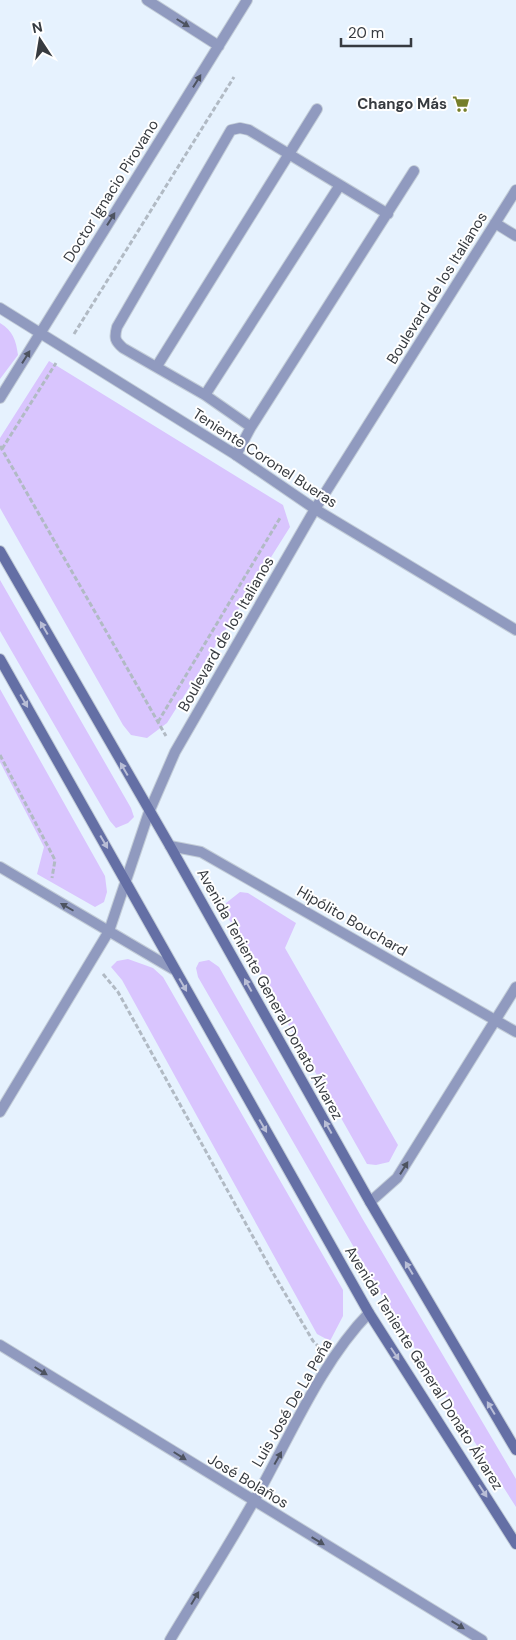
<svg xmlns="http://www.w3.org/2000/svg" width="516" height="1640" viewBox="0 0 516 1640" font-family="'DM Sans',sans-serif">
<rect width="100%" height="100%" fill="#e6f2fe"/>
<path fill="#d9c5fe" d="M0,323C13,331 16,340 18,355L0,379Z
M49,361L283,505L290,527L167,723L147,738L131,735L123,725L0,508V438Z
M0,580L131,808L134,817L128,823L116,828L110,821L0,631Z
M0,689L105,876L107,892L104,902L95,907L37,874L44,847L0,762Z
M240,892L248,893L296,923L285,948L398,1145L389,1162L376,1165L367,1164L226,914V903Z
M128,959L153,968L163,977L343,1290V1316L330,1341L317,1334L122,980L111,967L117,961Z
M209,960L219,967L362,1218L516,1479V1507L386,1303L198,977L196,968L199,962Z"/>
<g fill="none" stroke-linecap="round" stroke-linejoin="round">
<g stroke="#c3cdd8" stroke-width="12">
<path id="service" d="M157,366L317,109
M205,395L340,185
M251,427L205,395L123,348C115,341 114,338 117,327L231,130L240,128L249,130L388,214
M236,455L251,427L414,171"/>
</g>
<g stroke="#c3cdd8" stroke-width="12">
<path id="minor" d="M147,0L219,46
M495,223L516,236
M0,308L236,455L315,509L516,630
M0,398L247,0
M170,846L201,852L516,1032
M0,867L173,969
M0,1112L109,931L149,812L175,752L315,509L516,190
M370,1202L397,1178L516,987
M0,1345L482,1640
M170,1640C200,1590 232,1541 260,1490C292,1432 323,1360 369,1313"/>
</g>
<g stroke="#c3cdd8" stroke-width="12">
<path id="secondary" d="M0,551L170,846L370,1202L516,1450
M0,659L369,1313L516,1544"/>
</g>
<path stroke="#b1bac4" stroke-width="3" stroke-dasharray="5 2.5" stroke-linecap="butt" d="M74,334L234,77
M0,446L166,736
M2,449L56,363
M158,722L280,518
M0,755L55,860L52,878
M103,974L118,992L273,1273L313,1341L320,1348"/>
<use href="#service" stroke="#909abf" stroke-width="10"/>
<use href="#minor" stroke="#909abf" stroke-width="10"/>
<use href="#secondary" stroke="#646fa5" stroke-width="10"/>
</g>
<defs><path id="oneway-solid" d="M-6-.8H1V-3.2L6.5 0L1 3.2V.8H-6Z" transform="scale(1.25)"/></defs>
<g fill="#4d5360">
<use href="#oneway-solid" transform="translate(183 23) rotate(32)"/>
<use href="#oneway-solid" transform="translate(197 81) rotate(-58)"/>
<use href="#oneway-solid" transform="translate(111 219) rotate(-58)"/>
<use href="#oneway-solid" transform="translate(26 357) rotate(-58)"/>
<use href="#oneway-solid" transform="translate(67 907) rotate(-150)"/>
<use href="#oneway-solid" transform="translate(404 1168) rotate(-58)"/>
<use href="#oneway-solid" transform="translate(41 1371) rotate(32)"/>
<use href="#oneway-solid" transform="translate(180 1456) rotate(32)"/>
<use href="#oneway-solid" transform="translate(278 1458) rotate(-61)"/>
<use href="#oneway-solid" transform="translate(318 1541) rotate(31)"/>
<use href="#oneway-solid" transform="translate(195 1598) rotate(-59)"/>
<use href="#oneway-solid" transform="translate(458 1625) rotate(31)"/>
</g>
<g fill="#b9bed6">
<use href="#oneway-solid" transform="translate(44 628) rotate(-120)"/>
<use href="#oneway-solid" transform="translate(24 701) rotate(60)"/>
<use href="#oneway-solid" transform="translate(124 769) rotate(-120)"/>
<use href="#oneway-solid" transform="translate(104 842) rotate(60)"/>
<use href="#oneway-solid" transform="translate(183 985) rotate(60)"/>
<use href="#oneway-solid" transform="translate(248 985) rotate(-119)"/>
<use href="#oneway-solid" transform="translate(263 1126) rotate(60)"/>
<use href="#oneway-solid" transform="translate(328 1127) rotate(-119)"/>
<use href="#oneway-solid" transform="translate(409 1268) rotate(-121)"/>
<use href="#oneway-solid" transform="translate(395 1354) rotate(57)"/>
<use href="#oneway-solid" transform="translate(491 1408) rotate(-121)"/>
<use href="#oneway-solid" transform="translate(483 1491) rotate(57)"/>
</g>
<defs>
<g id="supermarket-bare" transform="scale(1.35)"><path d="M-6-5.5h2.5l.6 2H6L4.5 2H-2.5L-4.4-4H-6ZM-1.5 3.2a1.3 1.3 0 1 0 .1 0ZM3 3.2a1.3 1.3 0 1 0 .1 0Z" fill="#767f2a" stroke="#fff" stroke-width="2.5" paint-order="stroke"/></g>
</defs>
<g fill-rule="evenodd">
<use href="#supermarket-bare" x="461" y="104"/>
</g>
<g text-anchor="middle" stroke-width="4" stroke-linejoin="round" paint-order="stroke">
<g font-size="15" font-weight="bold" fill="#373b40" stroke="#fff" text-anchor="end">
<text x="447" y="109">Chango Más</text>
</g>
<g font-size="15" fill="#373b40" stroke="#fff">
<text transform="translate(111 191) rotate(-58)" y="5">Doctor Ignacio Pirovano</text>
<text transform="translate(437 288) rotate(-58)" y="5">Boulevard de los Italianos</text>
<text transform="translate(265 458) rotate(33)" y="5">Teniente Coronel Bueras</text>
<text transform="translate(226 634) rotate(-60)" y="5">Boulevard de los Italianos</text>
<text transform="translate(352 921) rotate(30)" y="5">Hipólito Bouchard</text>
<text transform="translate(270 994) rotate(61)" y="5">Avenida Teniente General Donato Álvarez</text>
<text transform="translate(424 1368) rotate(58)" y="5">Avenida Teniente General Donato Álvarez</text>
<text transform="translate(292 1403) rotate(-60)" y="5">Luis José De La Peña</text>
<text transform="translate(248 1481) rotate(31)" y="5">José Bolaños</text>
</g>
</g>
<g transform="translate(40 40) rotate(348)" stroke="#ffffff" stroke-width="4" paint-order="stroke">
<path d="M0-4L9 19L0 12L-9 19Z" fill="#373b40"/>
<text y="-8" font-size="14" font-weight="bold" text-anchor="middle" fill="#373b40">N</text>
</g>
<path d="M341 38v8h70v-8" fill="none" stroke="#373b40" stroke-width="2.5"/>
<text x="348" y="38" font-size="15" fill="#373b40" stroke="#ffffff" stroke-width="4" paint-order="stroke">20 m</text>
</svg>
